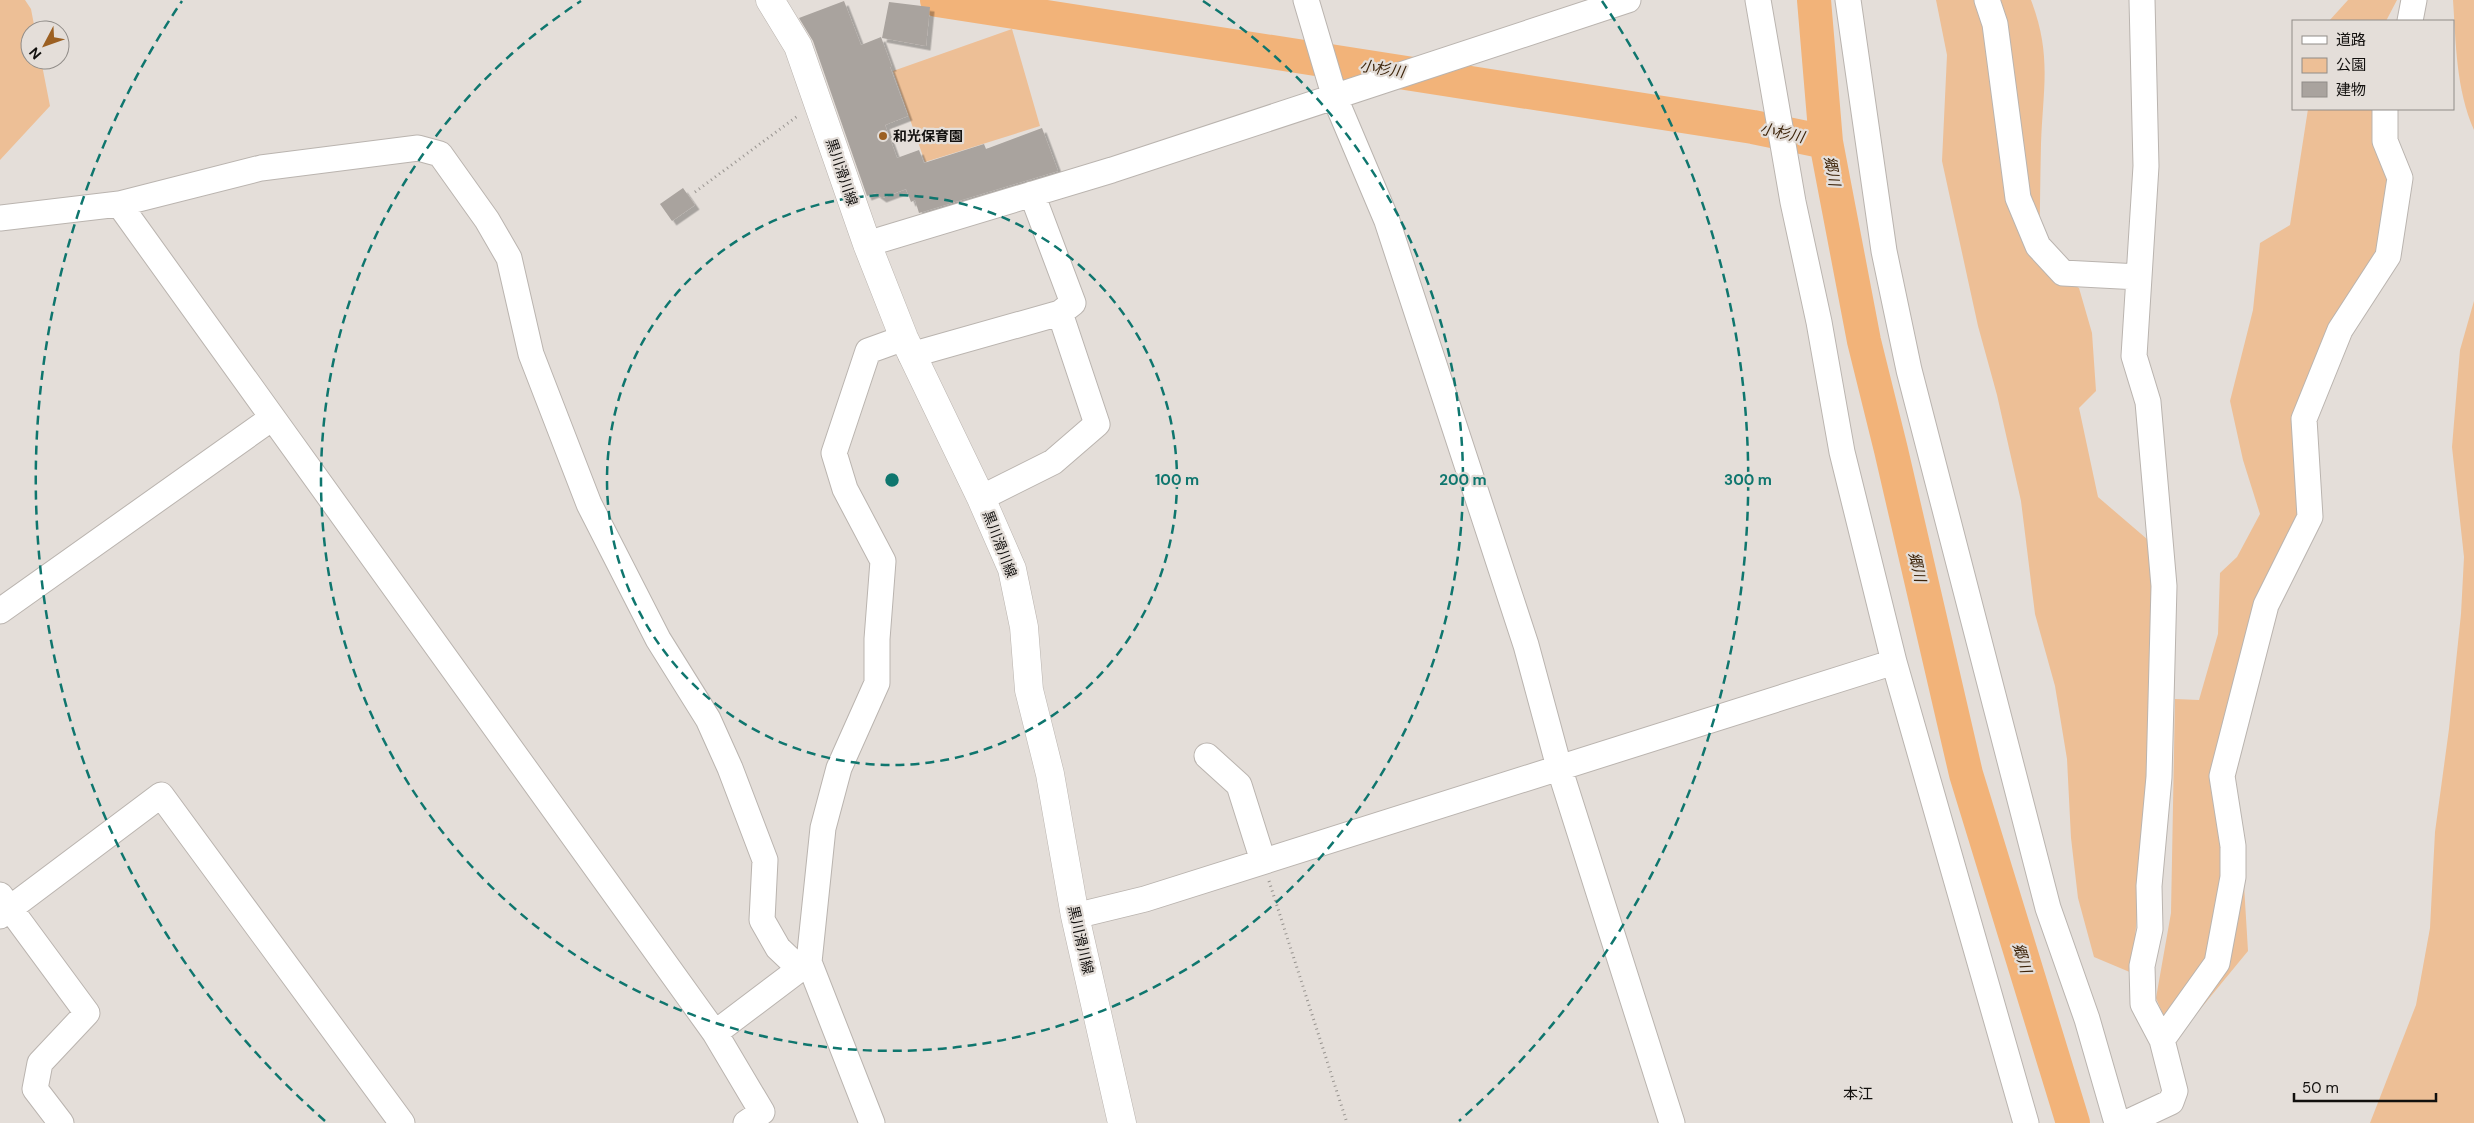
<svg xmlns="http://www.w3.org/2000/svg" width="2474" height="1123" viewBox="0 0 2474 1123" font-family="'DM Sans','Noto Sans JP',sans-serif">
<defs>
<filter id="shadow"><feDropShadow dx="4.5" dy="4.5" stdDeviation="0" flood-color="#0004"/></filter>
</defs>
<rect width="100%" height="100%" fill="#e4ded9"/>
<path fill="#edbf96" d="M0,0H25L31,9L35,30H30V60H41L50,106L0,160Z
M1936,0H2031C2052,55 2043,88 2041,144C2040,184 2040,224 2039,264L2079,288L2092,333L2096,391L2079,408L2098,497L2154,545V719L2132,973L2094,957L2078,898L2071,838L2067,759L2055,686L2035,614L2021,501L1997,395L1978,326L1942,161L1947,55Z
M2348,0H2397L2386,21H2329Z
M2453,0H2474V130C2456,89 2456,44 2453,0Z
M1012,29L1040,126L925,162L893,71Z
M2308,109H2381L2405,205L2344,338L2312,416L2313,464L2261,662L2234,783L2242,852L2248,951L2174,1041L2156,998L2171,913L2175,699L2199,700L2218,634L2220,573L2237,557L2260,514L2243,460L2230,401L2253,310L2260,243L2290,225Z
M2474,301V1123H2370L2416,1005L2430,928L2435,832L2449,729L2461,614L2464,557L2452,447L2460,350Z"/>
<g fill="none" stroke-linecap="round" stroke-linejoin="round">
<path stroke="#f2b379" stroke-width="34" d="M937,0L1753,127L1826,142
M1814,0L1826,142L1864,341L1891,450L1966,774L2073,1123"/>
</g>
<path fill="#a9a39e" filter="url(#shadow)" d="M844,1L861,45L881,37L892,67H890L908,116L885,125L897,158L919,150L924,163L984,144L986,149L1042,128L1058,171L919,213L915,200L911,202L906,189L882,198L875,193L867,196L813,41L799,18Z
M889,2L930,7L926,46L882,38Z
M683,188L695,205L672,221L660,204Z"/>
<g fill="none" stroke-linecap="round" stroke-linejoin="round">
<g stroke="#bab4af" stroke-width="27">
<path id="minor" d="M1306,0L1335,98L1387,221L1526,645L1559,767L1672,1123
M1758,0L1793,202L1819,322L1842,452L1894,662L2026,1123
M1848,0L1884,251L1909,370L2048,908L2087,1019L2117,1123
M1987,0L1995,24L2018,198L2038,246L2063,273L2139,277L2146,166L2142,0
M2410,21L2414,0
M119,204L261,168L418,148L440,154L487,220L509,258L531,354L589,504L658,639L708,719L730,768L765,860L762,920L778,948L799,968
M0,218L119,204L715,1033L762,1112L746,1123
M867,244L1112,170L1628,0
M2139,277L2134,356L2148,402L2164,586L2159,777L2149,886L2150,929L2142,966L2143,1004L2162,1040
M911,355L1060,313L1073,303L1032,194
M981,498L1053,462L1097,424L1060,313
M0,611L272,418
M1207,756L1239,785L1263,861
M0,895L87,1013L40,1063L35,1089L61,1123
M0,916L161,795L402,1123
M1075,916L1145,899L1894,662
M809,962L872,1123
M715,1033L809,962L823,828L839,768L877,683V639L883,561L845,489L834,453L868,351L904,338
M2126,1123L2171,1102L2175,1091L2162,1040L2217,963L2233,877V846L2222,776L2266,605L2310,517L2304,419L2340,330L2388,256L2400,178L2385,141V109"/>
</g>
<g stroke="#bab4af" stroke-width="29">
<path id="major" d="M770,0L798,46L867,244L904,338L981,498L1012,569L1024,627L1029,690L1050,774L1075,916L1122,1123"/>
</g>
<path stroke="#97938f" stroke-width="3" stroke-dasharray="1 4" stroke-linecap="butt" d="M695,192L799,115
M1269,881L1347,1123"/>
<use href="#minor" stroke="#fff" stroke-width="25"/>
<use href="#major" stroke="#fff" stroke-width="28"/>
</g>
<g fill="none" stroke="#0f766e" stroke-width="2.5" stroke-dasharray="9 6">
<circle cx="892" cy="480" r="285"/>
<path d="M1203 1A571 571 0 1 1 581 1"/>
<path d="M325 1121A856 856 0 0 1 182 1M1602 1A856 856 0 0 1 1459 1121"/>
</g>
<circle fill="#9c6022" stroke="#e4ded9" stroke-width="2" cx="883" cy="136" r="5"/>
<g text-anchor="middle" stroke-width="4.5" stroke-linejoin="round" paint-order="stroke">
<g font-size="14" font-weight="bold" fill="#12100e" stroke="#e4ded9" text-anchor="start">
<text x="893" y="141">和光保育園</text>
</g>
<g font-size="14" fill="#12100e" stroke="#e4ded9">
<text transform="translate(842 172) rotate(71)" y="5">黒川滑川線</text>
<text transform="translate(1000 544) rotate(69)" y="5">黒川滑川線</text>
<text transform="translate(1081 940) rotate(77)" y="5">黒川滑川線</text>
</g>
<g font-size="15" font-style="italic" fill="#3d240a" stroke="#e4ded9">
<text transform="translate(1382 69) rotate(9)" y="5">小杉川</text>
<text transform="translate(1782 133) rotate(12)" y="5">小杉川</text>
<text transform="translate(1832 171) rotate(79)" y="5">郷川</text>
<text transform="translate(1917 567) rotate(77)" y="5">郷川</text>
<text transform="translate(2022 958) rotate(73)" y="5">郷川</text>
</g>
<g font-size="15" fill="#12100e" stroke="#e4ded9">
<text x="1858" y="1099">本江</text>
</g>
</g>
<circle cx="892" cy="480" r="8" fill="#0f766e" stroke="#e4ded9" stroke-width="2.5"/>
<g font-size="15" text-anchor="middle" font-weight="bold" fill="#0f766e" stroke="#e4ded9" stroke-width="4.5" stroke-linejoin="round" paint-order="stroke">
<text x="1177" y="485">100 m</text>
<text x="1463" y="485">200 m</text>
<text x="1748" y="485">300 m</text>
</g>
<rect x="2292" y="20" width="162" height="90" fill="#e4ded9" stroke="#908c88"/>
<rect x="2302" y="36" width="25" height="8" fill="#ffffff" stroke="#908c88"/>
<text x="2336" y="45" font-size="15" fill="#12100e">道路</text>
<rect x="2302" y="58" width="25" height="15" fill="#edbf96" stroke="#908c88"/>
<text x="2336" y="70" font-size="15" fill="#12100e">公園</text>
<rect x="2302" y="82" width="25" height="15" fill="#a9a39e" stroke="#908c88"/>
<text x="2336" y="95" font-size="15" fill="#12100e">建物</text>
<g transform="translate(45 45) rotate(229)"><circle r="24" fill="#e4ded9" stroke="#908c88"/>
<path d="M0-4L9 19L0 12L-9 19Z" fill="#9c6022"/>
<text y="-8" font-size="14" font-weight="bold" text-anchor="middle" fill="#12100e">N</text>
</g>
<path d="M2294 1093v8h142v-8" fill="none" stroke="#12100e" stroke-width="2.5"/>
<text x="2302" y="1093" font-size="15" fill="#12100e" stroke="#e4ded9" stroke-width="4" paint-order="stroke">50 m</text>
</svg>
